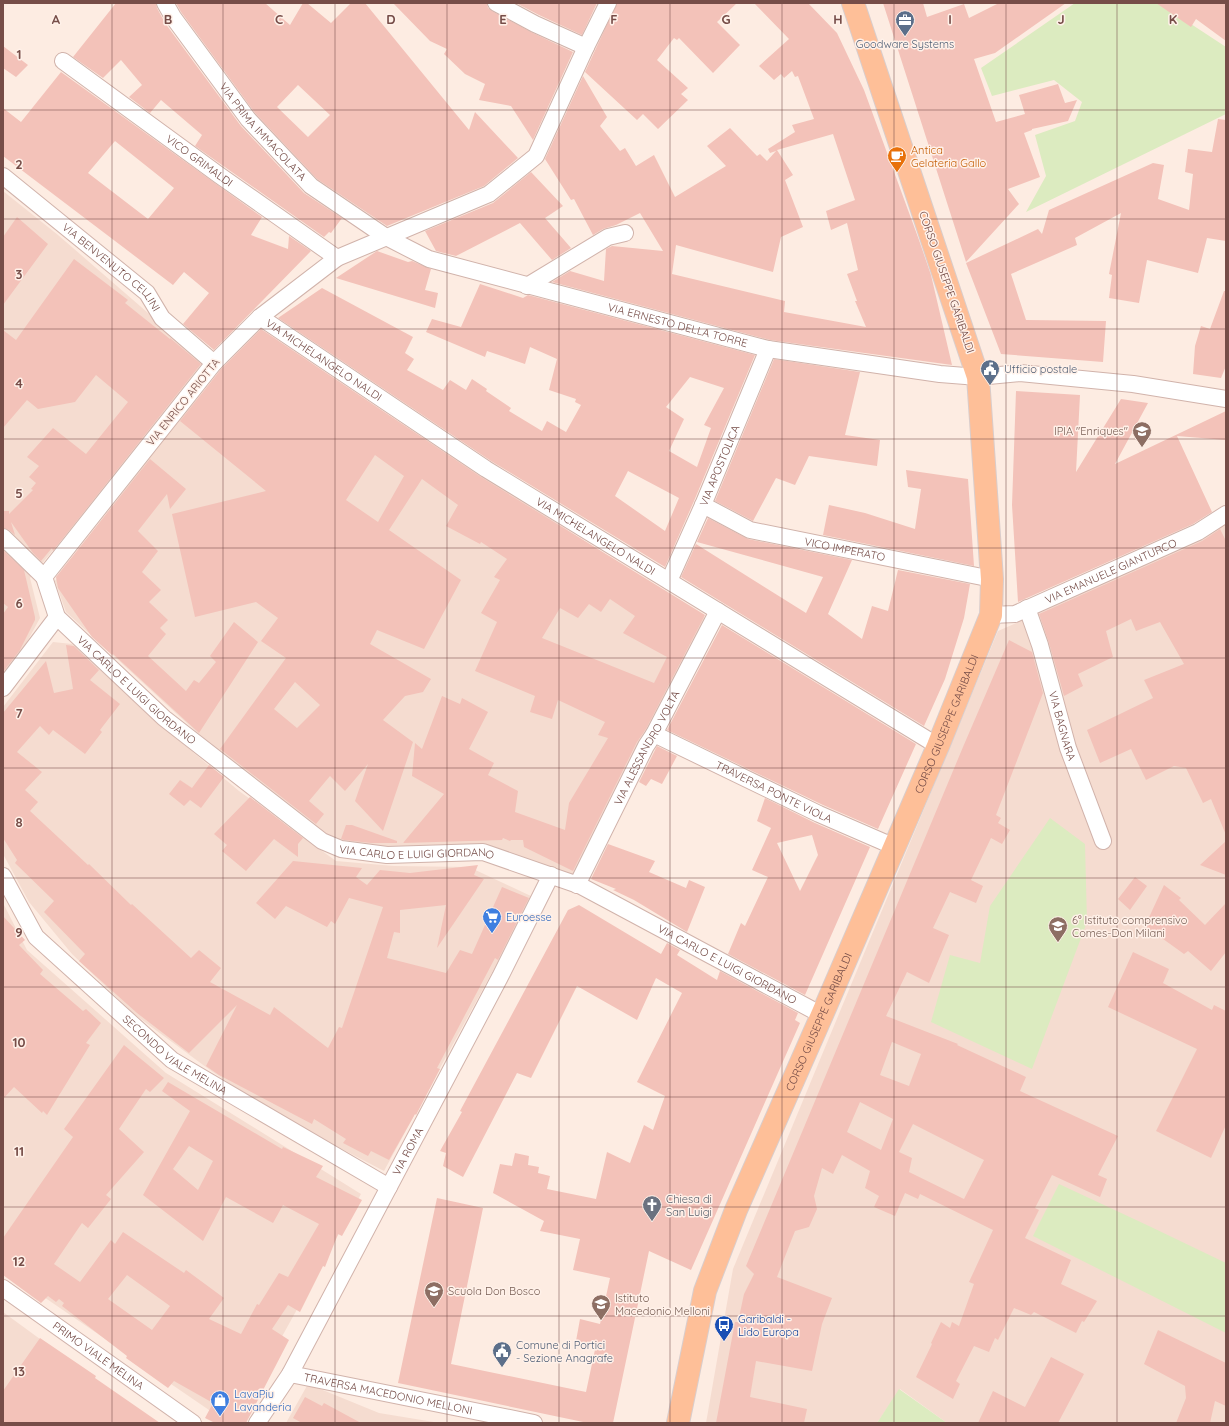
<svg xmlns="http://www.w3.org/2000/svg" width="1229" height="1426" font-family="Quicksand,sans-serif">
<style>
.residential{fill:#f5dcd0}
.green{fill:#dcebc0}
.building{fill:#f3c2b9;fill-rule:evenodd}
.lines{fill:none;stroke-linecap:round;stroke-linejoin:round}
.street-casing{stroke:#d1b3ab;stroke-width:18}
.primary-casing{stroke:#d9cdcc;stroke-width:24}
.street{stroke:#fff;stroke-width:16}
.primary{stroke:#febf98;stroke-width:22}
.grid{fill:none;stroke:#764d48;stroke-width:1;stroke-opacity:0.55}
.labels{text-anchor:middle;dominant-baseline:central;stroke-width:3;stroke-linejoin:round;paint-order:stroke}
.service-label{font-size:11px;fill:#4e5e75;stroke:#fff1e9;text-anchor:start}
.street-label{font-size:11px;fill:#764d48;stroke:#fff1e9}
.food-label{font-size:11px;fill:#c56008;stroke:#fff1e9;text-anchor:start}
.education-label{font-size:11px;fill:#785e54;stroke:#fff1e9;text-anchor:start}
.shop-label{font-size:11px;fill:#366cbe;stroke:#fff1e9;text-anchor:start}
.worship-label{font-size:11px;fill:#5b616d;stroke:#fff1e9;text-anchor:start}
.transit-label{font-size:11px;fill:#164399;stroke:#fff1e9;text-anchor:start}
.grid-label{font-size:13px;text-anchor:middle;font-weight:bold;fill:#764d48;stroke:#fff1e9;stroke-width:3;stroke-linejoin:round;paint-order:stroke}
</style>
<rect width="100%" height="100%" fill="#fdece2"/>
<path class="residential" d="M3 191 58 235 207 364 30 578 40 618 3 686Z
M258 332 705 618 574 875 505 852 369 848 336 843 216 750 66 612 55 581 178 420Z
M1226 521V1423H947L900 1389 877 1423H706L733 1269 998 631 1046 610 1194 541Z
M53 642 72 644 156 721 239 791 336 861 394 866 469 867 533 897 384 1171 273 1113 210 1070 134 1014 72 954 29 902 3 854V707Z
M3 903 27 950 166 1073 361 1194 234 1423H228L3 1269Z
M3 1312 155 1423H3Z
M308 1384 379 1413 440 1423H286Z"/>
<path class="green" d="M1075 3H1159L1226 47V114L1026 212 1046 176 1035 135 1075 121 1082 102 1054 80 992 96 981 68Z
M1050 818 1085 844 1087 922 1032 1069 931 1022 950 955 980 963 990 906Z
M1059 1184 1149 1226 1226 1263V1333L1033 1236Z
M899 1389 947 1423H877Z"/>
<path class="building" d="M116 3H156L157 8 165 23 241 126 304 193 342 218 331 233 329 232 324 237 195 146 202 135 161 100 150 113 129 97 142 85 121 60 103 78 73 57Z
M176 3H265L290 25 303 3H307L331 23 351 3H365L469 130 475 112 518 158 484 186 387 226 317 179 255 113 181 12ZM298 85 330 115 308 137 277 107Z
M393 3H487L488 8 492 11 531 32 573 52 533 140 511 106 479 100 485 84 465 74 444 54 447 49 430 41Z
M516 3H597L582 35 539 15Z
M617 3H737L717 22 740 45 713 73 679 38 677 40 674 38 657 60 688 88 681 94 688 100 658 129 643 114 637 120 585 72Z
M754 3H808L837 33 864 90 919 240 931 275 952 365 770 340 552 282 570 271 604 281 606 249 612 246 663 251 640 213 616 225 603 229 593 235 574 199 571 200 545 159 583 76 607 117 600 126 620 151 625 148 636 166 654 155 675 197 726 166 707 146 730 128 757 156 760 154 767 161 776 151 770 153 768 149 795 132 792 125 814 119 798 76 795 77 792 71 784 78 781 74 774 80 759 66 789 39ZM833 134 855 200 826 211 831 230 847 223 858 270 847 274 857 301H855L866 327 784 312 785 301 672 274 676 245 773 272 781 237 803 227 785 180 793 175 777 150Z
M883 3H923L927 17 964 4 969 18 999 3H1066L995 53 974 59 996 122 1025 114 1019 95 1058 84 1065 103 1077 100 1068 121 1032 129V130L1024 133 1040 177 1008 189 1019 204 966 262Z
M1156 3H1226V41L1196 19 1191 27Z
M3 46 28 65 16 77 3 68Z
M61 72 262 217 251 235 288 249 289 236 311 251 214 350 183 324 209 293 184 272 173 285 3 156V108L21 122ZM115 141 174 188 148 219 88 173Z
M1218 119 1226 120V241L1207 238 1198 273 1147 260 1139 303 1109 298 1112 275 1109 274 1121 213 1075 238 1077 245 1011 274 1026 320 1106 321 1103 362 1001 354 966 263 1038 229 1042 234 1049 210 1153 163 1164 165 1158 199 1189 210 1193 174 1185 172 1188 149 1212 152Z
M531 172 563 206 545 218 571 248 552 260 520 223 456 256 436 251 425 231 493 203Z
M17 217 48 244 3 305V237Z
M377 251 408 262 412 261 431 269 425 290 438 293 435 308 336 278Z
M74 259 128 300 125 303 170 339V338L201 364 53 551 52 548 41 561 33 553 11 522 15 535 9 530 3 528V511H9V514L33 490 31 489 36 483 29 477 39 466 27 457 53 428 86 454 128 402 96 375 75 402 38 409 27 400 3 428V330L16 340Z
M480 284 523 298 528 295 755 355 694 501 665 567 491 461 278 318 322 288 413 337 405 353 414 359 407 370 443 390 450 380 466 390 472 379 487 389 486 391 511 408 509 411 542 431 547 421 566 432 581 405 575 402 576 399 549 390 557 359 530 347 525 364 487 351 485 357 426 332 432 319 461 327ZM690 377 724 388 704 425 711 428 697 467 669 451 684 419 666 407ZM628 471 679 498 665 531 615 496Z
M1224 291H1226V366L1221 378 1193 374 1195 346 1201 326 1210 329Z
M261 329 481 477 705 615 646 729 637 742 573 871 524 847 523 840H511L510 841 503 838 502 840 403 843 444 794 412 776 415 743 422 749 442 696 460 704 462 698 488 712 469 749 494 763 488 775 518 791 515 812 565 830 569 803 608 738 598 735 605 722 558 700 552 719 530 712 535 696 475 671 497 622 481 613 500 580 494 577 507 559 481 542 480 544 446 526 458 505 422 479 389 530 461 580 424 649 377 630 370 644 431 679 423 692 405 696 383 720 413 742 383 831 355 801 368 764 345 791 330 776 309 801 324 814 316 824 220 749 286 658 261 641 278 618 256 602 195 617 172 514 266 491 180 421 221 369ZM375 455 404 476 378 522 346 500ZM610 599 635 616 623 633 667 657 654 683 542 638 560 608 578 618 589 604 601 612ZM295 682 320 705 297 728 274 709Z
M774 359 860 372 845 435 880 440 877 466 809 456 795 485 776 478 753 521 715 501Z
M1016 391 1080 395 1076 472 1121 399 1148 403 1115 464 1226 411V440L1177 436 1212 512 1193 524 1018 602 1012 505Z
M150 459 186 489 170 509 167 494 138 531 158 551 142 572 161 590 149 602 168 620 160 628 166 634 148 656 186 691 194 680 199 683 216 662 210 656 234 622 258 642 199 733 113 654 112 655 92 637 58 588 56 577Z
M906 470 968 479 974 566 823 535 829 505 865 513 915 529 921 489 908 487Z
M708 518 748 539 852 560 828 614 862 639 872 606 888 611 898 570 970 584 964 618 945 679 924 726 681 577 696 544 806 613 823 577 697 542Z
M1220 529 1226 541V835L1211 799 1203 803 1186 768 1174 766 1146 780 1131 749 1100 763 1087 730 1153 698 1144 680 1184 664 1160 622 1136 631 1131 619 1106 631 1113 657 1078 674 1083 686 1064 696 1049 643 1039 614 1202 541Z
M3 550 24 570 35 617V620L20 650 3 672V614L8 607 3 603Z
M722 625 916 744 878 829 823 805 667 730Z
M1009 640 1032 652 1043 693 996 815 1001 818 998 823 1010 830 1002 844 991 838 971 880 983 886 976 903 950 892 933 928 949 935 929 983 907 972 886 1016 958 1044 957 1045 1026 1077 1020 1091 1118 1136 1098 1175 1107 1179 1100 1197 1052 1175 1035 1208 1039 1210 1025 1238 1071 1260 1061 1284 1097 1301 1084 1322 1082 1321 1076 1333 1034 1312 1031 1315 1014 1308 998 1340 995 1338 989 1352 974 1346 956 1381 960 1384 953 1399 916 1377 932 1344 931 1343 941 1322 950 1328 952 1322 959 1326 974 1284 969 1282 993 1230 920 1194 918 1199 905 1193 895 1216 874 1207 879 1196 865 1188 870 1171 842 1155 833 1174 822 1168 814 1196 817 1209 809 1227 795 1231 777 1277 832 1298 822 1324 812 1371 756 1361 750 1397 807 1409 804 1423H716L735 1322H738L744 1294 754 1274 746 1266 963 747ZM892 1042 921 1054 909 1086 880 1075ZM860 1102 893 1119 881 1150 847 1132ZM913 1124 984 1160 964 1199 909 1172 912 1158 899 1152Z
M66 645 74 646 99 670 90 680 120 704 100 730 102 732 85 754 53 730 49 735 40 726 17 752 42 772 25 790 38 802 30 811 88 865 89 864 131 905 132 904 191 958 199 950 221 968 210 982 270 1015 274 1007 328 1048 339 1027 342 1028 383 907 349 898 335 924 331 921 327 927 286 906 275 919 256 903 293 861 362 868 356 877 367 885 380 870 410 873 478 865 474 875 484 879 437 948 446 905 400 910V933L394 932 387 958 446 973 460 950 472 954 502 887 529 898 498 960 495 958 437 1068 440 1069 416 1115 415 1114 389 1160 371 1151 368 1156 343 1143 346 1139 314 1119 312 1124 219 1075 206 1066 237 1005 189 1053 137 1013 79 961 85 954 44 912 54 901 15 863 17 860 3 838V713L46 661 54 693 73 689Z
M657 746 677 756 662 784 651 779 646 786 639 782Z
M209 765 224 777 201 808 190 800 184 806 169 794 180 780 192 788Z
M250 797 303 838 298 844V857L274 839 246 871 222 851 227 845 214 834Z
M765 798 815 823 870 847 805 995 728 954 741 923 745 926 768 877 752 870 771 828 757 821ZM812 835 818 855 800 891 777 843Z
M346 825H352L397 841V843H371L344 840 341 839Z
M1226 841V875L1200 865Z
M608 844 655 861 649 872 686 888 689 880 705 887 687 932 634 900 613 890 616 889 591 879Z
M1135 877 1147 886 1130 910 1118 899Z
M1164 885 1181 898 1179 900 1205 925 1226 903V952L1211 971 1188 951 1184 954 1145 926Z
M579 905 661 954 667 943 680 950 677 955 717 980 720 971 798 1013 795 1020 800 1023 691 1270 649 1251 613 1423H588L398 1383 437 1198 483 1208 451 1364 586 1392 596 1345 576 1341 580 1319 600 1324 610 1278 573 1270 580 1239 540 1231 544 1221 493 1193 500 1164 512 1166 515 1153 529 1156 528 1165 539 1167 538 1173 550 1176 547 1189 596 1199 607 1152 630 1163 644 1125 653 1130 665 1096 637 1082 682 993 656 978 637 1020 577 986 531 1078 517 1073 463 1177 443 1166 446 1153 440 1151 462 1112 460 1111 568 910Z
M3 916 25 940 19 945 43 970 40 974 83 1011 86 1009 101 1023 86 1043 90 1045 47 1115 43 1111 42 1113 14 1087 3 1099Z
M1133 952 1169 969 1163 983 1212 1010 1214 1005 1226 1011V1125L1211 1158 1156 1131 1197 1049 1108 1007Z
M124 1045 164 1078 150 1092 146 1089 119 1129 144 1152 106 1195 111 1199 88 1228 82 1223 54 1264 80 1282 111 1240 115 1244 123 1232 184 1273 186 1270 224 1298 209 1319 241 1334 257 1304 259 1305 279 1273 288 1277 319 1224 283 1205 273 1223 226 1197 203 1241 143 1195 190 1111 162 1091 168 1082 282 1149 283 1147 323 1166 316 1177 362 1200 342 1236 338 1234 325 1267 323 1266 300 1312 288 1305 272 1329 289 1340 246 1423H215L205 1418 213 1403 174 1381 168 1388 126 1358 127 1356 62 1306 64 1303 59 1299 56 1302 48 1296 41 1303 3 1275V1238L73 1137 64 1129ZM189 1146 213 1161 198 1190 173 1169ZM127 1275 170 1306 152 1330 108 1299Z
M1158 1330 1226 1363V1406L1215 1401 1210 1423H1176L1186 1398 1185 1386 1144 1364Z
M40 1338 96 1376 95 1378 160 1423H3V1391Z
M1051 1357 1084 1374 1058 1423H978L993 1391 1025 1407Z
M305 1397 322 1406 324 1403 361 1423H302L293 1418Z"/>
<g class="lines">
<defs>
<g id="street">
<path id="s1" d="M165 3 173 17 248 119 311 186 386 237 429 259 768 349 940 374 978 377 1020 373 1133 384 1226 399"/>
<path d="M496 3 535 24 586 47"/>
<path id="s2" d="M608 3 586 47 536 156 489 194 337 258 260 317 214 363 44 577 57 617 164 718 322 841 341 849 387 855 483 852 581 886 822 1015"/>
<path id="s3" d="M63 61 219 175 337 258"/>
<path id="s4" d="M3 176 147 293 162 318 214 363"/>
<path d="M527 286 608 237 625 233"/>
<path id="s5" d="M260 317 486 469 938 746"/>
<path id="s6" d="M703 505 750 530 992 579"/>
<path d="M3 537 44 577"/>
<path id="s7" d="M669 581 703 505 768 349"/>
<path id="s8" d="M1027 608 1040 645 1068 748 1103 841"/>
<path id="s9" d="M991 615 1015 614 1198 532 1226 514"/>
<path d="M3 688 57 617"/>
<path id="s10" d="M654 734 819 814 895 847"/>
<path id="s11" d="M3 876 36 937 172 1060 389 1187"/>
<path id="s12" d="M577 885 646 746 654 734 718 611"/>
<path id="s13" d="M3 1288 193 1423"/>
<path id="s14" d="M290 1374 534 1423"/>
<path id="s15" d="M257 1423 290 1374 500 977 551 875"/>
</g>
<g id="primary">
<path id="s16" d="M678 1423 705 1291 736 1210 822 1015 938 746 991 615 992 579 978 377 853 3"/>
</g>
</defs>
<use href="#street" class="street-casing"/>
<use href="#primary" class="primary-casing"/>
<use href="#street" class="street"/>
<use href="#primary" class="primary"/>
</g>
<path class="grid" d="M112 3V1423M223 3V1423M335 3V1423M447 3V1423M559 3V1423M670 3V1423M782 3V1423M894 3V1423M1006 3V1423M1117 3V1423M3 110H1226M3 219H1226M3 329H1226M3 439H1226M3 548H1226M3 658H1226M3 768H1226M3 878H1226M3 987H1226M3 1097H1226M3 1207H1226M3 1316H1226"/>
<defs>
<symbol id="office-pin" viewBox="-11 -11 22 30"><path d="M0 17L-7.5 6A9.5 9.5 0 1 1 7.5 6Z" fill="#5c6f8a" stroke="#fff1e9"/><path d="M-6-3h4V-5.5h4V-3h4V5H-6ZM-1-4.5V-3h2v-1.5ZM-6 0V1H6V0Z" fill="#fff"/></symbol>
<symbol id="cafe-pin" viewBox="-11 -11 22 30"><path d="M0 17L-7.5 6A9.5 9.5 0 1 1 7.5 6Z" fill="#e8710a" stroke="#fff1e9"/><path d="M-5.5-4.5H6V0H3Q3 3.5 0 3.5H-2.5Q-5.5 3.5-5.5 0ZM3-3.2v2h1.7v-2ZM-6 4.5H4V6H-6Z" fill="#fff"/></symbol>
<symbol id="civic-pin" viewBox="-11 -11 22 30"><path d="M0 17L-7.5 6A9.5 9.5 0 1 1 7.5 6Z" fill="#5c6f8a" stroke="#fff1e9"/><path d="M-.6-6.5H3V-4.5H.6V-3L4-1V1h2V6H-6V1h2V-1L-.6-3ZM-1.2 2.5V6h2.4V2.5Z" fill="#fff"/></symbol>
<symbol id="school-pin" viewBox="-11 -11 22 30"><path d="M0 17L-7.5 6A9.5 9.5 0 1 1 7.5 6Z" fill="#8d6e63" stroke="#fff1e9"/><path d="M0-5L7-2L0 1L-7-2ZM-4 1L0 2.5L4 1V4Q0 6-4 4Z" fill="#fff"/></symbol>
<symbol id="supermarket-pin" viewBox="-11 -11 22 30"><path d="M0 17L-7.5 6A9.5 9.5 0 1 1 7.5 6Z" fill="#3f7fe0" stroke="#fff1e9"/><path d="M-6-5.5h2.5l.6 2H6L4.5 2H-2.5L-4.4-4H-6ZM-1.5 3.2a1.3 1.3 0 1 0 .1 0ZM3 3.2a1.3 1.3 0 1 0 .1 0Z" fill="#fff"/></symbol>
<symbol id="church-pin" viewBox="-11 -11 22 30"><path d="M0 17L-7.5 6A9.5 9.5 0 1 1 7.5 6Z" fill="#6b7280" stroke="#fff1e9"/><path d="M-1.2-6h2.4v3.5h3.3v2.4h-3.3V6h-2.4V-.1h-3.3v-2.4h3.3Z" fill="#fff"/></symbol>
<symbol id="bus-pin" viewBox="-11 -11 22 30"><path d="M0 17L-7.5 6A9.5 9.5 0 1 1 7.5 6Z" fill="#1a4fb4" stroke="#fff1e9"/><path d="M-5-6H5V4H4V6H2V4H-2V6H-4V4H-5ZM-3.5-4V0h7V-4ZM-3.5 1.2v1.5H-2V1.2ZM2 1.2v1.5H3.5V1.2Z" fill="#fff"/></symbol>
<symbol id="shop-pin" viewBox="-11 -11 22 30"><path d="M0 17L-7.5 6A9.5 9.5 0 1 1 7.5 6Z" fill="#3f7fe0" stroke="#fff1e9"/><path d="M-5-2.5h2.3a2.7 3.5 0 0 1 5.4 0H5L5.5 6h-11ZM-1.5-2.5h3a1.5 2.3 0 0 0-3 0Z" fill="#fff"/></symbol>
</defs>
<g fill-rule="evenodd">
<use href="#office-pin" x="894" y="9" width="22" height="30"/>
<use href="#cafe-pin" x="886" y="145" width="22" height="30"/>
<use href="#civic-pin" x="979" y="358" width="22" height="30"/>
<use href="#school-pin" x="1131" y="420" width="22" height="30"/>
<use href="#supermarket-pin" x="481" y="906" width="22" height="30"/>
<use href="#school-pin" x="1047" y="915" width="22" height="30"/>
<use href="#church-pin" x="641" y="1194" width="22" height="30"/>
<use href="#school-pin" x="423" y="1280" width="22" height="30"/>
<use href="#school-pin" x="590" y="1293" width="22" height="30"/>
<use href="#bus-pin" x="713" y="1314" width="22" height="30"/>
<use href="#civic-pin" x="491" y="1340" width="22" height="30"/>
<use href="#shop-pin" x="209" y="1389" width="22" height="30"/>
</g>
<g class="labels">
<g class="service-label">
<text x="905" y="44" text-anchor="middle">Goodware Systems</text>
<text x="1004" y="369">Ufficio postale</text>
<text x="516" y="1345">Comune di Portici<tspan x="516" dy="13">- Sezione Anagrafe</tspan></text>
</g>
<g class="street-label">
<text stroke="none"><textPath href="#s1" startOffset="162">VIA PRIMA IMMACOLATA</textPath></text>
<text stroke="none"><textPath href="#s3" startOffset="169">VICO GRIMALDI</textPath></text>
<text stroke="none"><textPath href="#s4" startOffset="142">VIA BENVENUTO CELLINI</textPath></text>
<text transform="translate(947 282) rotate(71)">CORSO GIUSEPPE GARIBALDI</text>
<text stroke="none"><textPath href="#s1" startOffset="631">VIA ERNESTO DELLA TORRE</textPath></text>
<text stroke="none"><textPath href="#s5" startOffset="77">VIA MICHELANGELO NALDI</textPath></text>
<text transform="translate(183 402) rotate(-51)">VIA ENRICO ARIOTTA</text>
<text stroke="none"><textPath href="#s7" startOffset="126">VIA APOSTOLICA</textPath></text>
<text stroke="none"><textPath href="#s5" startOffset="401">VIA MICHELANGELO NALDI</textPath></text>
<text stroke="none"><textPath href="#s6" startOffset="150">VICO IMPERATO</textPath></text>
<text stroke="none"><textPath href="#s9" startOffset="129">VIA EMANUELE GIANTURCO</textPath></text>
<text stroke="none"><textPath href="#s2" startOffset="980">VIA CARLO E LUIGI GIORDANO</textPath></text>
<text stroke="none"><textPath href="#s16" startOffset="751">CORSO GIUSEPPE GARIBALDI</textPath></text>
<text stroke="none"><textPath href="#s8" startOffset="123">VIA BAGNARA</textPath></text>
<text stroke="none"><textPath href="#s12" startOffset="154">VIA ALESSANDRO VOLTA</textPath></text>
<text stroke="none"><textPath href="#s10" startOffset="133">TRAVERSA PONTE VIOLA</textPath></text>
<text stroke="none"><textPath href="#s2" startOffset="1316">VIA CARLO E LUIGI GIORDANO</textPath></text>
<text stroke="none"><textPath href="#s2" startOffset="1652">VIA CARLO E LUIGI GIORDANO</textPath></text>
<text stroke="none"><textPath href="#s16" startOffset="427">CORSO GIUSEPPE GARIBALDI</textPath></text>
<text stroke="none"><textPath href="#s11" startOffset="252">SECONDO VIALE MELINA</textPath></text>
<text stroke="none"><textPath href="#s15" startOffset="311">VIA ROMA</textPath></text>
<text stroke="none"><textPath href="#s13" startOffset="117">PRIMO VIALE MELINA</textPath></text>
<text stroke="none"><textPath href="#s14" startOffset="100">TRAVERSA MACEDONIO MELLONI</textPath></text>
</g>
<g class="food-label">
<text x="911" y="150">Antica<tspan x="911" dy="13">Gelateria Gallo</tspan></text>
</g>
<g class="education-label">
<text x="1128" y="431" text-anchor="end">IPIA "Enriques"</text>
<text x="1072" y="920">6° Istituto comprensivo<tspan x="1072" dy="13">Comes-Don Milani</tspan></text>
<text x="448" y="1291">Scuola Don Bosco</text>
<text x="615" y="1298">Istituto<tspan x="615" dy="13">Macedonio Melloni</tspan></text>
</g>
<g class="shop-label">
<text x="506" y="917">Euroesse</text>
<text x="234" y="1394">LavaPiu<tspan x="234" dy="13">Lavanderia</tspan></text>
</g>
<g class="worship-label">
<text x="666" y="1199">Chiesa di<tspan x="666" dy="13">San Luigi</tspan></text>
</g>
<g class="transit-label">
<text x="738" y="1319">Garibaldi -<tspan x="738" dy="13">Lido Europa</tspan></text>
</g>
</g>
<g class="grid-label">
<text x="56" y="24">A</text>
<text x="168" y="24">B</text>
<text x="279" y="24">C</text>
<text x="391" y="24">D</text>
<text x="503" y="24">E</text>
<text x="614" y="24">F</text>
<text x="726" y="24">G</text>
<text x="838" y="24">H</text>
<text x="950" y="24">I</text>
<text x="1061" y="24">J</text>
<text x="1173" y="24">K</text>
<text x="19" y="59">1</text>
<text x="19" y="169">2</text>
<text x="19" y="279">3</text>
<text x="19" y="388">4</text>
<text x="19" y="498">5</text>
<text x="19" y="608">6</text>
<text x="19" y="718">7</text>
<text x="19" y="827">8</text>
<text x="19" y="937">9</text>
<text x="19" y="1047">10</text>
<text x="19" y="1156">11</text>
<text x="19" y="1266">12</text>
<text x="19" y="1376">13</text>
</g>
<rect width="1229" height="1426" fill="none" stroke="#764d48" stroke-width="8"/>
</svg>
